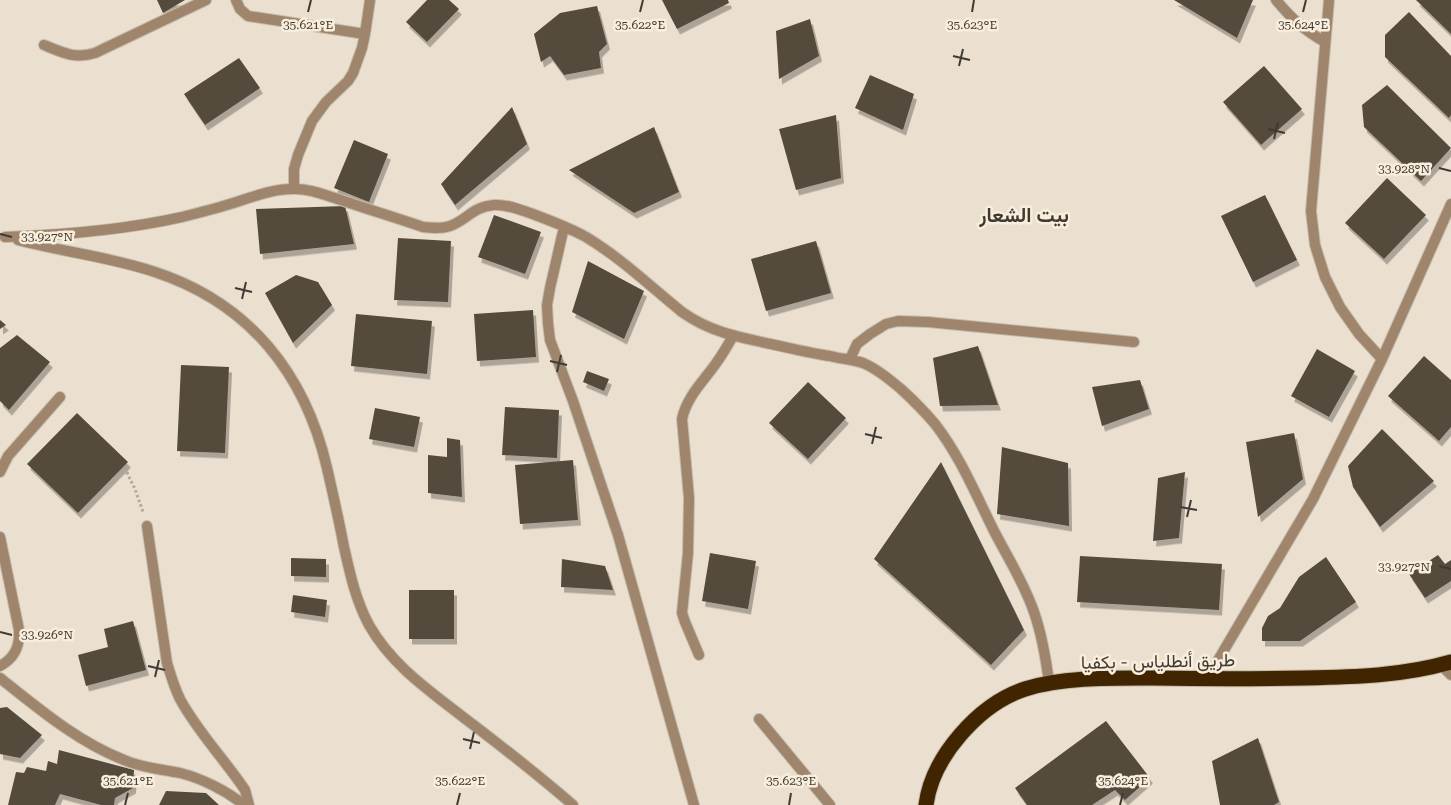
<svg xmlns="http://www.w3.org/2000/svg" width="1451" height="805" font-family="'Roboto Serif',Vazirmatn,serif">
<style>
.building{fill:#554b3d;filter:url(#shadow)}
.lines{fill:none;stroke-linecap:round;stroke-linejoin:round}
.street-casing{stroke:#c5bcad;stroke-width:12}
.highway-casing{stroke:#c5bcad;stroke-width:17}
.path{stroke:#b2a99c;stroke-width:3;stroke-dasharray:2.5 2.5;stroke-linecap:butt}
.street{stroke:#9e856c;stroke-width:10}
.highway{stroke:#412501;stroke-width:15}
.ticks{fill:none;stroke:#3f3b34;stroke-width:2}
.labels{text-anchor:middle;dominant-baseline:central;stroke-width:5;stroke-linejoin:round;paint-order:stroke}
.street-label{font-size:18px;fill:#3f3b34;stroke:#f9eddc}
.quarter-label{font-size:20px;font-weight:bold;fill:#3f3b34;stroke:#f9eddc}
.ticks-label{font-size:12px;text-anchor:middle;fill:#3f3b34;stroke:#f9eddc;stroke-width:5;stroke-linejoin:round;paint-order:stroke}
</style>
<defs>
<filter id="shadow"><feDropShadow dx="3" dy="5.5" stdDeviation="0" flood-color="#0004"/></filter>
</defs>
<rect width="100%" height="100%" fill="#ebe0cf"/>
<path class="building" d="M157 0H185L163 13Z
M427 0H449L459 9 427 42 406 22Z
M662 0H728L729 3 677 29Z
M1174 0H1253L1237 38Z
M1416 0H1451V34Z
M597 6 607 44 599 52 601 68 564 75 550 56 541 62 534 34 560 13Z
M1409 12 1451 56V115L1449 118 1385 57V35Z
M810 19 819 56 779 79 776 31Z
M239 58 260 88 205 125 184 94Z
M1264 66 1302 109 1261 145 1223 102Z
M870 75 914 94 903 130 855 108Z
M1387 85 1451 148 1421 181 1364 127 1362 105Z
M512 107 527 144 455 205 441 184Z
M836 115 841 178 796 190 779 129Z
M654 127 679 192 634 213 569 170Z
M354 140 388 154 369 202 334 188Z
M1387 178 1426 215 1384 259 1345 223Z
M1265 195 1297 260 1253 282 1221 216Z
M345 206 354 244 260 254 256 209Z
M494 215 541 232 525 274 478 257Z
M398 238 451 241 448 302 394 300Z
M816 241 831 293 766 311 751 259Z
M588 261 644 291 624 339 572 312Z
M296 275 318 282 332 305 293 343 265 293Z
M533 310 536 357 477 361 474 314Z
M356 314 432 321 427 374 351 366Z
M0 320 6 325 0 329Z
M17 335 50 362 9 410 0 401V348Z
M978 346 998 405 940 406 933 358Z
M1317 349 1355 371 1329 417 1291 396Z
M1424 356 1451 380V427L1439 441 1388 396Z
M181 365 229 367 225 453 177 451Z
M587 371 609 379 604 391 583 382Z
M1140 380 1149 409 1102 426 1092 387Z
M808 382 846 418 808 459 769 423Z
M505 407 559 410 557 458 502 455Z
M375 408 420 417 414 447 369 439Z
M77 413 128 462 78 513 27 464Z
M1382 429 1434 481 1380 527 1353 487 1348 466Z
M1294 433 1303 479 1258 517 1246 442Z
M447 438 460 440 462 497 428 493V455L447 457Z
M1002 447 1068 463 1069 526 997 514Z
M573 460 578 520 520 524 515 465Z
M941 462 1024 630 991 665 874 559Z
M1185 472 1179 538 1153 541 1158 478Z
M710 553 756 561 748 609 702 601Z
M1438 555 1445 564 1451 560V581L1425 598 1409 574Z
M1080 556 1222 564 1219 610 1077 602Z
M1326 557 1356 602 1300 641H1262V628L1268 616 1280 608 1299 577Z
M291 558 326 559V577L291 576Z
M562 559 605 566 613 590 561 587Z
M409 590H454V639H409Z
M293 595 327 600 325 617 291 612Z
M133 621 146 670 86 686 78 655 108 647 104 629Z
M7 707 42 735 20 758 0 754V708Z
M1106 721 1150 778 1125 800 1115 790 1092 805H1027L1015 788Z
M1258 738 1279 802 1274 805H1220L1212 761Z
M59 750 134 770 133 788 115 798 114 805H101L60 794 55 805H8L16 772 24 773 27 767 46 771 48 761 57 764Z
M166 791 206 793 219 805H159Z"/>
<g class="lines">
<defs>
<path id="street" d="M236 0 240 9 248 16 365 34 362 48 353 73 348 81 326 102 312 121 298 155 294 169V188
M1276 0C1292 19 1304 30 1325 42
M1329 0 1311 211 1315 245 1325 277 1340 307 1359 334 1382 359
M365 34 370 0
M44 45C63 53 75 59 95 53L206 0
M564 227 550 288 547 305 548 323 550 340 573 401 618 535 694 805
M5 237C65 235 124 230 182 217 198 213 214 209 230 204 250 198 271 189 292 189 310 188 327 196 344 201 370 210 397 218 423 227 432 228 441 229 450 226 467 220 472 207 494 205 506 204 518 209 530 213 549 220 568 227 586 237 621 258 651 287 682 312 710 332 738 337 771 344 790 348 810 353 830 356 841 359 852 359 863 363 877 369 889 379 901 389 913 400 925 412 935 424 960 456 976 495 994 531 1008 558 1024 583 1034 612 1042 635 1046 659 1049 683
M18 240C63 252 111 257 155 272 249 303 305 373 327 468 333 494 339 521 344 547 350 574 356 601 369 625 391 664 427 689 463 717 500 745 537 774 573 805
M850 359 857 344 870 334 886 324 898 321 928 322 1134 342
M0 472 8 456 60 397
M147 526 167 663C171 676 174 687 180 699 197 731 225 760 245 790L249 805
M0 537 19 630C20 646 15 658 0 666
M699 655 685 622 682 613 688 553 689 498 682 419C687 395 706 379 719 359 724 352 729 343 733 336
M1441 665 1451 675
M0 678C39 709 78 742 124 760 142 768 161 769 180 773 201 778 227 791 244 805
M1207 679 1313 499 1382 359 1451 204
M759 719 830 805"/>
<path id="highway" d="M926 805C932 757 979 704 1025 689 1062 677 1113 678 1153 678 1203 679 1254 679 1305 678 1354 677 1403 676 1451 662"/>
</defs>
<use href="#street" class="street-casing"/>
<use href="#highway" class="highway-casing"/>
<path class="path" d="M128 474 126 471 135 489 143 512"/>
<use href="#street" class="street"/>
<use href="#highway" class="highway"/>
</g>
<path class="ticks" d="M308 12 311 0M640 12 643 0M972 12 974 0M1303 12 1306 0M953 56 970 60M959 66 963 49M1268 129 1285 133M1274 139 1278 122M1439 168 1451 171M0 234 12 237M235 288 252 292M242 299 246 282M550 361 567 365M557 372 561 355M865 434 882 438M872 444 876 427M1180 507 1197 510M1187 517 1191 500M1439 566 1451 569M0 632 12 635M148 666 165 670M155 677 159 660M463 739 480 743M470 749 474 732M125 805 128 793M457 805 460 793M789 805 791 793M1120 805 1123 793"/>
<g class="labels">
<g class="street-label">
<text transform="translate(1158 661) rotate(-1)">طريق أنطلياس - بكفيا</text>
</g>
<g class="quarter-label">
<text x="1024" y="215">بيت الشعار</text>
</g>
</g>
<g class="ticks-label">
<text x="308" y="29">35.621°E</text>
<text x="640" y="29">35.622°E</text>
<text x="972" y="29">35.623°E</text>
<text x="1303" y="29">35.624°E</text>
<text x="1404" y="173">33.928°N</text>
<text x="47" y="241">33.927°N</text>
<text x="1404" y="571">33.927°N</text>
<text x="47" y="639">33.926°N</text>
<text x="128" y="785">35.621°E</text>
<text x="460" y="785">35.622°E</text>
<text x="791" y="785">35.623°E</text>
<text x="1123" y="785">35.624°E</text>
</g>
</svg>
